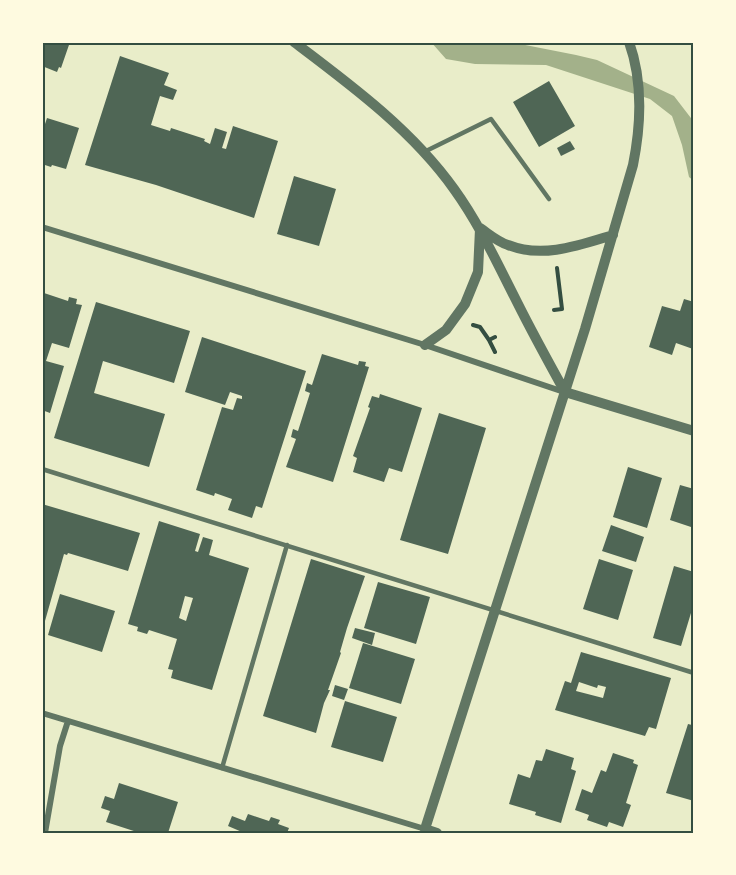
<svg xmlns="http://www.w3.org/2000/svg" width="736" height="875" font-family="'Asap Condensed',sans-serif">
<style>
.water{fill:#a3b18a}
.building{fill:#4f6655;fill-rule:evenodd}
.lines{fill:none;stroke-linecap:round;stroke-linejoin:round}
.path{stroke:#344e41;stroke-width:4}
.service{stroke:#617663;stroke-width:4.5}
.minor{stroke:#617663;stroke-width:6}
.tertiary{stroke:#617663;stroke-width:10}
.neatline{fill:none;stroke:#344e41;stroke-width:2}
</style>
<rect width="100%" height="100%" fill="#e9edc9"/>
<path class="water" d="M431 42H510L576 55 597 60 674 96 694 122V181L689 177 682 145 672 116 650 99 546 65 475 64 446 59Z"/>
<path class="building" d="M42 42H70L61 68 59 67 57 72 42 66Z
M120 56 169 73 164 85 177 90 173 100 160 96 151 125 170 131 171 128 205 139 204 141 210 144 215 128 227 132 222 148 226 149 233 126 278 141 254 218 156 185 85 165Z
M549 81 575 126 539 147 513 102Z
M47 118 79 128 66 169 52 165 51 167 42 164V133Z
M570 141 575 149 561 156 557 148Z
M294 176 336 189 319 246 277 234Z
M42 289 45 290 44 293 68 301 69 297 77 299 76 304 82 305 69 348 52 343 46 361 64 366 50 413 42 410Z
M684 299 694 302 693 349 676 343 672 355 649 347 662 306 680 311Z
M96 302 190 331 174 383 103 361 94 393 165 414 149 467 54 438Z
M202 337 306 371 262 508 256 506 252 518 228 510 232 499 215 493 214 496 196 490 222 407 233 410 237 398 242 399V396L230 392 225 405 185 392Z
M322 354 358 365 359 361 366 362 365 366 369 367 333 482 286 467 296 439 291 437 293 429 298 431 310 393 305 391 307 383 312 385Z
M380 394 422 408 402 472 389 468 384 482 353 472 357 458 353 456 370 408 368 407 372 396 379 398Z
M439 413 486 428 448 554 400 540Z
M628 467 662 478 647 528 613 517Z
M680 485 694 489V528L670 520Z
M42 504 140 533 128 571 68 553 67 555 64 554 43 628H45L43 637H42Z
M159 521 200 534 195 551 198 552 203 537 213 540 209 555 249 568 212 690 171 678 173 670 168 669 177 639 149 630 147 634 137 631 138 627 128 624ZM185 596 193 598 186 621 179 618Z
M611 525 644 537 636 562 602 551Z
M311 559 365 576 347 628 340 652 341 653 328 690H330L324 703 316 733 263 716Z
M599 559 633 570 618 620 583 609Z
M674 566 694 572V603L681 646 653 638Z
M378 582 430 597 416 644 364 628Z
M60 594 115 611 102 652 48 635Z
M355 628 375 633 372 645 352 638Z
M363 643 415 659 401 704 349 688Z
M581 652 671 678 656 729 649 727 645 736 555 710 565 681 571 683ZM579 682 597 688 598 685 606 687 603 698 576 691Z
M335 685 348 689 344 700 332 696Z
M345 701 397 717 383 762 331 747Z
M694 719V801L666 793 688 724 692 725Z
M546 749 574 758 571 769 576 771 561 823 535 815 536 812 509 804 518 774 530 778 536 760 542 761Z
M613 753 634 760 633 763 638 765 626 803 631 805 623 827 609 822 607 827 587 820 589 815 575 810 582 789 592 793 601 770 606 772Z
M119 783 178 802 168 833H140L106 822 110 811 101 808 105 796 114 799Z
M248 814 269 821 271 817 280 820 278 824 289 828 287 833H241L242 832 228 826 232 816 245 821Z"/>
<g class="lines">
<path class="path" d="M554 310 562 309 557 268
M473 325 480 327 489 340
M495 352 489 340 495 337"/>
<path class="service" d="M424 152 491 119 549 199
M42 469 694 673
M222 768 287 545"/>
<path class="minor" d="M42 227 425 345 564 392
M42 713 425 829
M45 833 60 746 68 721"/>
<path class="tertiary" d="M294 42C351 85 412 130 454 189 480 225 498 265 518 304 533 334 549 363 565 392
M480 228C489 234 498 242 508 245 543 259 580 245 613 235
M425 345 446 330 465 304 478 272 480 229
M565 392 694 431
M437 833 425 829 585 329 633 165C641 125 643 81 629 42"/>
</g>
<rect width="736" height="875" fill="none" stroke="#fefae0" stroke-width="87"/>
<rect x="44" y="44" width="648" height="788" class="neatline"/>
</svg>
